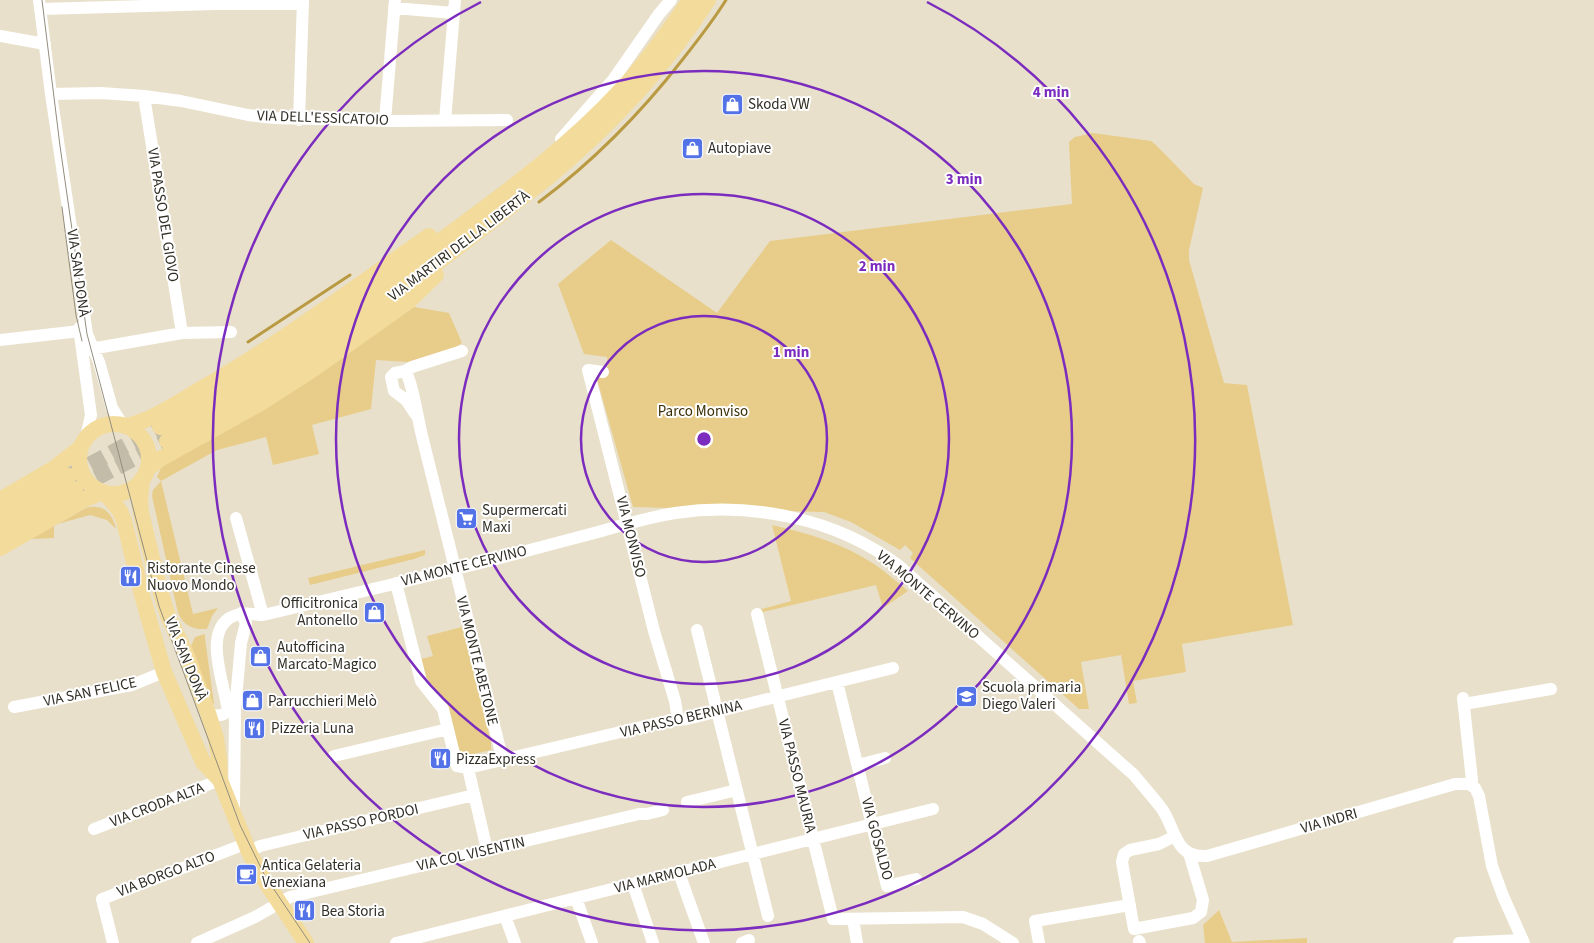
<svg xmlns="http://www.w3.org/2000/svg" width="1594" height="943" font-family="'Source Sans 3',sans-serif">
<style>
.green{fill:#e7cd89}
.lines{fill:none;stroke-linecap:round;stroke-linejoin:round}
.stream{stroke:#b99a42;stroke-width:3}
.major-tunnel{stroke:#c3bca9;stroke-width:16;stroke-dasharray:16 8;stroke-linecap:butt}
.minor{stroke:#fff;stroke-width:12}
.major{stroke:#f2db9b;stroke-width:16}
.tram{stroke:#938d7e;stroke-width:1}
.ring{fill:none;stroke:#7b2cbf;stroke-width:2.5}
.labels{text-anchor:middle;dominant-baseline:central;stroke-width:4;stroke-linejoin:round;paint-order:stroke}
.poi-label{font-size:15px;fill:#312e25;stroke:#fff;text-anchor:start}
.street-label{font-size:15px;fill:#312e25;stroke:#fff}
.park-label{font-size:15px;fill:#3a2d05;stroke:#fff}
.centre{fill:#7b2cbf;stroke:#fff;stroke-width:2.5}
.ring-label{font-size:15px;text-anchor:middle;font-weight:bold;fill:#7b2cbf;stroke:#fff;stroke-width:4;stroke-linejoin:round;paint-order:stroke}
</style>
<rect width="100%" height="100%" fill="#e8e0ca"/>
<path class="green" d="M1093 133 1151 141 1156 145 1194 184 1203 188 1189 250V260L1224 383 1247 385 1293 625 1182 644 1186 672 1133 681 1137 703 1129 704 1121 655 1081 662 1089 709H1079L910 558 913 553 905 545 900 550 851 522 824 512 633 507 597 379 608 365 607 357 584 354 558 284 611 240 717 313 770 241 1072 204 1069 142 1075 137Z
M409 306 449 313 462 343 453 349 408 362 376 360 371 409 312 425 319 454 273 465 266 437 217 450 161 481 193 614 218 608 212 616 207 629C193 630 183 625 178 613L152 496 153 490 161 481 157 477 162 465Z
M90 507C105 505 113 515 116 529L107 520 90 515 54 525V538L31 539 86 508Z
M772 525C808 533 844 544 874 564 886 572 897 582 908 591L883 608 876 585 759 613 758 610 791 601Z
M425 550V555L414 559 310 585 308 578Z
M462 627 491 742V750L465 756 457 747 447 704 426 679 421 659 433 656 427 636Z
M205 634V638L214 704 211 702 191 646 195 637Z
M1219 910 1232 942 1307 938V943H1205L1203 925Z"/>
<g class="lines">
<path class="stream" d="M539 202C594 161 641 113 683 59 698 40 713 21 726 0
M248 342 350 275"/>
<path class="major-tunnel" d="M69 476 160 427
M75 489 167 441"/>
<path class="minor" d="M39 0 51 94 87 334 99 362 112 408 122 424
M394 8 454 13
M40 9 216 4H303
M0 36 45 44
M51 94 101 93 144 96 181 101 248 115 274 118 392 121 507 120
M144 96 182 333
M299 120 303 0
M385 121 395 0
M445 121 455 0
M561 139 613 80 659 14 671 0
M79 328 91 415 86 437
M0 340 80 331 86 328
M85 350 182 333 231 332
M405 371 412 367 462 351
M603 372 588 370 654 631 675 701 678 720
M416 415 406 400 394 391 391 377 395 373 405 371C412 379 419 426 423 440 449 547 476 654 503 761
M236 518 263 615
M396 583 421 681 443 709 457 766 468 768 667 721 687 719 893 668
M757 614 833 919 963 917 983 924 1013 943
M697 630 768 916
M837 682 887 886 916 879
M1463 698 1472 780 1469 784
M1464 704 1551 689
M14 707 132 685 164 672
M208 713C214 716 223 717 228 711 225 684 198 623 240 614 247 612 256 615 263 615 338 597 413 580 488 561 525 551 561 542 598 532 623 525 649 517 675 513 752 502 835 518 898 565L1134 775C1143 786 1153 797 1162 809 1176 829 1174 858 1207 856L1455 784H1469L1475 788 1479 796 1492 866 1503 896 1524 943
M334 756 448 729
M858 765 885 758
M468 768 487 850
M687 802 737 790
M234 808 235 710 241 643 246 623 241 613
M94 829 220 780
M1175 836 1159 844 1130 850 1124 854 1122 862 1134 929 1193 918 1201 912 1203 900 1189 853
M249 852 260 846 474 795
M679 873 704 943
M633 884 653 943
M576 898 592 943
M505 916 515 943
M853 919 857 943
M1139 941 1140 943
M113 943 102 899 245 844
M197 943 255 917 290 897 639 814H647L663 810
M396 943 933 809
M742 943 749 940
M1039 943 1035 921 1130 905
M1459 943 1522 940"/>
<path class="major" d="M79 459a35 35 0 1 1 70 0a35 35 0 1 1-70 0Z
M126 426C151 421 179 402 201 389 281 343 354 288 429 236
M160 427C193 409 225 392 256 372 317 334 374 290 432 247 498 198 565 151 621 90 647 62 669 31 690 0
M167 441C210 417 253 393 294 366 381 308 463 243 546 179 609 127 664 69 708 0
M148 468 160 459 259 404 312 370 409 301 436 275
M142 479 140 499 141 513 159 587 168 616 187 656 208 713 216 738 219 759 220 780 249 852 263 878 306 943
M105 493 120 511 124 521 142 595 164 672 203 762 220 780
M0 500 53 469 80 448
M0 515 69 476
M0 532 75 489
M0 548 85 499 102 492"/>
<path class="tram" d="M42 0 60 146 87 334 159 606 240 825 265 876 310 943
M62 207 76 315 82 341"/>
</g>
<g class="ring">
<circle cx="704" cy="439" r="123"/>
<circle cx="704" cy="439" r="245"/>
<circle cx="704" cy="439" r="368"/>
<path d="M927 2A491 491 0 1 1 481 2"/>
</g>
<defs>
<symbol id="shop-square" viewBox="-11 -11 22 22"><rect x="-9" y="-9" width="18" height="18" rx="4" fill="#5472e7" stroke="#fff"/><path d="M-5-2.5h2.3a2.7 3.5 0 0 1 5.4 0H5L5.5 6h-11ZM-1.5-2.5h3a1.5 2.3 0 0 0-3 0Z" fill="#fff"/></symbol>
<symbol id="supermarket-square" viewBox="-11 -11 22 22"><rect x="-9" y="-9" width="18" height="18" rx="4" fill="#5472e7" stroke="#fff"/><path d="M-6-5.5h2.5l.6 2H6L4.5 2H-2.5L-4.4-4H-6ZM-1.5 3.2a1.3 1.3 0 1 0 .1 0ZM3 3.2a1.3 1.3 0 1 0 .1 0Z" fill="#fff"/></symbol>
<symbol id="restaurant-square" viewBox="-11 -11 22 22"><rect x="-9" y="-9" width="18" height="18" rx="4" fill="#5472e7" stroke="#fff"/><path d="M-5-6h1v4h1v-4h1v4h1v-4h1v5L-1.5 .5V6h-2V.5L-5-1ZM5-6V6H3V1.5H1.5Q1.5-4 5-6Z" fill="#fff"/></symbol>
<symbol id="school-square" viewBox="-11 -11 22 22"><rect x="-9" y="-9" width="18" height="18" rx="4" fill="#5472e7" stroke="#fff"/><path d="M0-5L7-2L0 1L-7-2ZM-4 1L0 2.5L4 1V4Q0 6-4 4Z" fill="#fff"/></symbol>
<symbol id="cafe-square" viewBox="-11 -11 22 22"><rect x="-9" y="-9" width="18" height="18" rx="4" fill="#5472e7" stroke="#fff"/><path d="M-5.5-4.5H6V0H3Q3 3.5 0 3.5H-2.5Q-5.5 3.5-5.5 0ZM3-3.2v2h1.7v-2ZM-6 4.5H4V6H-6Z" fill="#fff"/></symbol>
</defs>
<g fill-rule="evenodd">
<use href="#shop-square" x="720" y="92" width="25" height="25"/>
<use href="#shop-square" x="680" y="136" width="25" height="25"/>
<use href="#supermarket-square" x="454" y="506" width="25" height="25"/>
<use href="#restaurant-square" x="118" y="564" width="25" height="25"/>
<use href="#shop-square" x="362" y="600" width="25" height="25"/>
<use href="#shop-square" x="248" y="644" width="25" height="25"/>
<use href="#school-square" x="954" y="684" width="25" height="25"/>
<use href="#shop-square" x="240" y="688" width="25" height="25"/>
<use href="#restaurant-square" x="242" y="716" width="25" height="25"/>
<use href="#restaurant-square" x="428" y="746" width="25" height="25"/>
<use href="#cafe-square" x="234" y="862" width="25" height="25"/>
<use href="#restaurant-square" x="292" y="898" width="25" height="25"/>
</g>
<g class="labels">
<g class="poi-label">
<text x="748" y="104">Skoda VW</text>
<text x="708" y="148">Autopiave</text>
<text x="482" y="510">Supermercati<tspan x="482" dy="17">Maxi</tspan></text>
<text x="147" y="568">Ristorante Cinese<tspan x="147" dy="17">Nuovo Mondo</tspan></text>
<text x="358" y="603" text-anchor="end">Officitronica<tspan x="358" dy="17">Antonello</tspan></text>
<text x="277" y="647">Autofficina<tspan x="277" dy="17">Marcato-Magico</tspan></text>
<text x="982" y="687">Scuola primaria<tspan x="982" dy="17">Diego Valeri</tspan></text>
<text x="268" y="701">Parrucchieri Melò</text>
<text x="271" y="728">Pizzeria Luna</text>
<text x="456" y="759">PizzaExpress</text>
<text x="262" y="865">Antica Gelateria<tspan x="262" dy="17">Venexiana</tspan></text>
<text x="321" y="911">Bea Storia</text>
</g>
<g class="street-label">
<text transform="translate(323 118) rotate(2)">VIA DELL'ESSICATOIO</text>
<text transform="translate(163 215) rotate(81)">VIA PASSO DEL GIOVO</text>
<text transform="translate(459 246) rotate(-37)">VIA MARTIRI DELLA LIBERTÀ</text>
<text transform="translate(78 273) rotate(82)">VIA SAN DONÀ</text>
<text transform="translate(631 537) rotate(76)">VIA MONVISO</text>
<text transform="translate(464 566) rotate(-14)">VIA MONTE CERVINO</text>
<text transform="translate(928 595) rotate(40)">VIA MONTE CERVINO</text>
<text transform="translate(186 659) rotate(68)">VIA SAN DONÀ</text>
<text transform="translate(477 661) rotate(76)">VIA MONTE ABETONE</text>
<text transform="translate(90 692) rotate(-12)">VIA SAN FELICE</text>
<text transform="translate(681 719) rotate(-13)">VIA PASSO BERNINA</text>
<text transform="translate(797 776) rotate(76)">VIA PASSO MAURIA</text>
<text transform="translate(157 805) rotate(-21)">VIA CRODA ALTA</text>
<text transform="translate(1329 821) rotate(-16)">VIA INDRI</text>
<text transform="translate(361 822) rotate(-13)">VIA PASSO PORDOI</text>
<text transform="translate(877 839) rotate(75)">VIA GOSALDO</text>
<text transform="translate(471 854) rotate(-13)">VIA COL VISENTIN</text>
<text transform="translate(166 874) rotate(-21)">VIA BORGO ALTO</text>
<text transform="translate(665 876) rotate(-14)">VIA MARMOLADA</text>
</g>
<g class="park-label">
<text x="703" y="411">Parco Monviso</text>
</g>
</g>
<circle cx="704" cy="439" r="8" class="centre"/>
<g class="ring-label">
<text x="1051" y="97">4 min</text>
<text x="964" y="184">3 min</text>
<text x="877" y="271">2 min</text>
<text x="791" y="357">1 min</text>
</g>
</svg>
